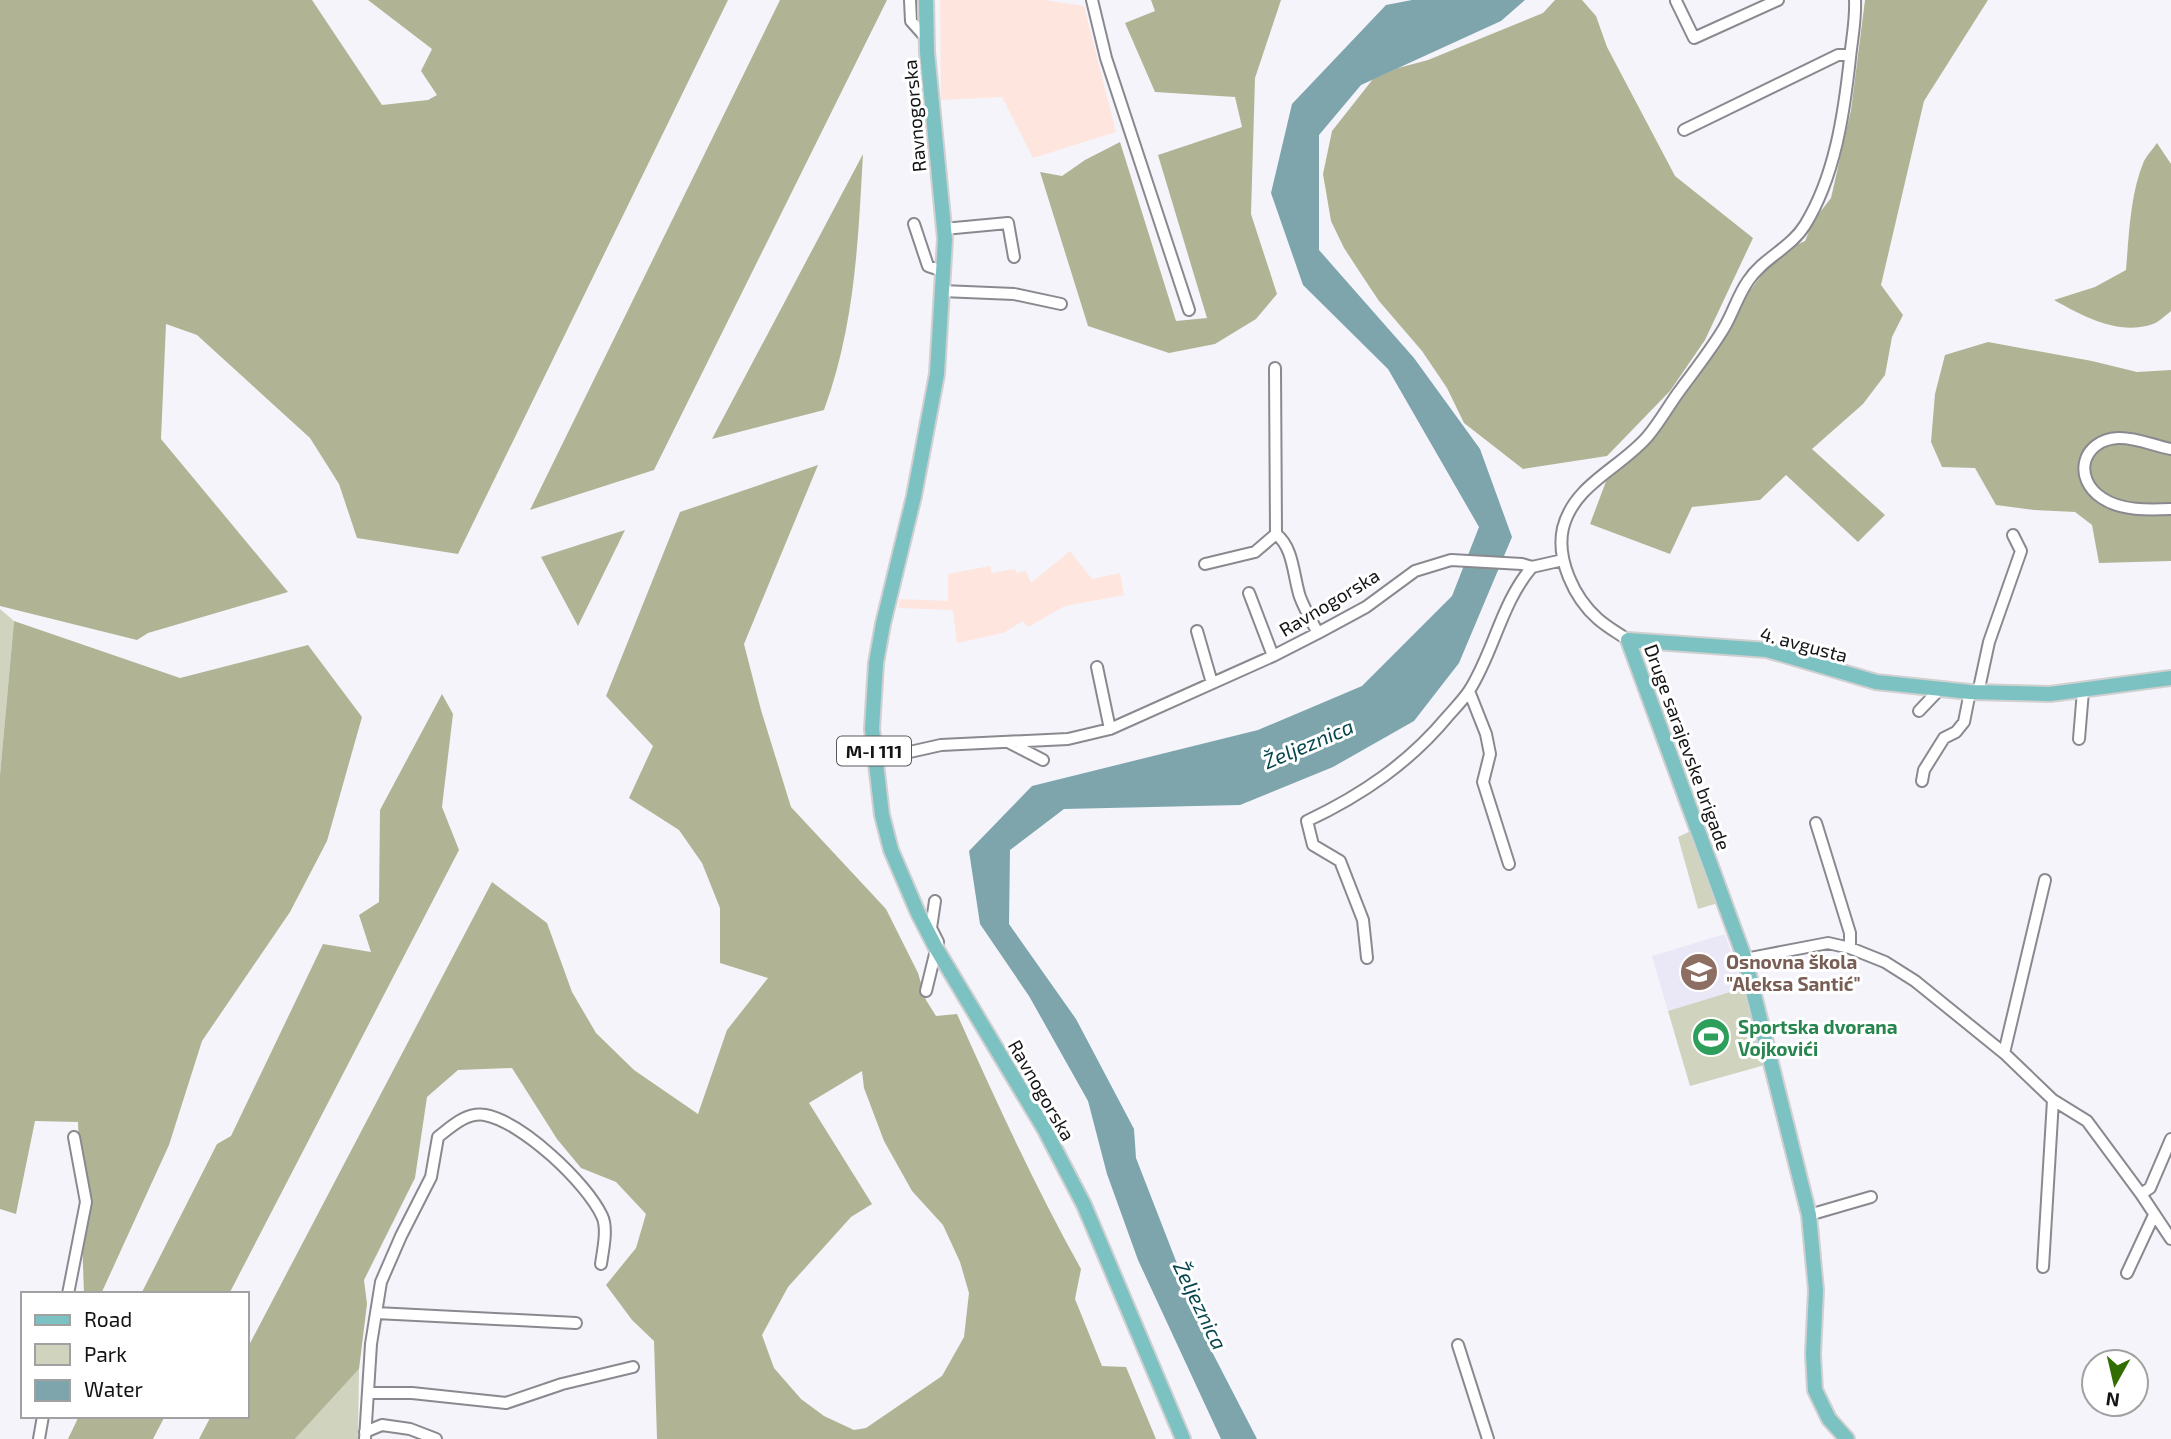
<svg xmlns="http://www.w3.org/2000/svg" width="2171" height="1439" font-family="'Exo 2',sans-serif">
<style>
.built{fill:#eae8f7}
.industrial{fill:#fee5dd}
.green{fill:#d0d3be}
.forest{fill:#b1b494;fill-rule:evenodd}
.water{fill:#7da5ab}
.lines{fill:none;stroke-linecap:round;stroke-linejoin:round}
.minor-casing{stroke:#8a898f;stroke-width:14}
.major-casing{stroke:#d0d0d0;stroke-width:18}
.minor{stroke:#fff;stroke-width:10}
.major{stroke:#7dc2c2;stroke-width:14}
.labels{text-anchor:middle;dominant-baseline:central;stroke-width:6;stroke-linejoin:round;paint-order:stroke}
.shield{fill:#fff;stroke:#5a5a5b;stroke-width:2}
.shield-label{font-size:18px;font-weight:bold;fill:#141315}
.street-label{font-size:19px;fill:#141315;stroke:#fff}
.education-label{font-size:19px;font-weight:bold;fill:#785e54;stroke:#fff;text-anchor:start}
.leisure-label{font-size:19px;font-weight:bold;fill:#27864d;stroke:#fff;text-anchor:start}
.water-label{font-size:21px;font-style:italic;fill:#06464d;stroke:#fff}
</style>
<rect width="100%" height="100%" fill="#f5f4fb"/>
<path class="built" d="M1725 934 1743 988 1668 1011 1652 956Z"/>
<path class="industrial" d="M940 0H1044L1084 6 1116 132 1033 158 1002 97 941 100Z
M1070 551 1092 579 1120 573 1124 595 1065 606 1028 627 1023 621 1003 633 957 643 953 610 898 608 900 599 948 601V574L990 566 992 573 1015 569 1017 573 1026 571 1031 583Z"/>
<path class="green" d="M0 609 14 621 0 775Z
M1693 830 1718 903 1698 909 1678 837Z
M1743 988 1765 1065 1690 1086 1668 1011Z
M359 1369 358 1439H295Z"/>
<path class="forest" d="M0 0H312L382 105 428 100 437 95 421 71 432 49 368 0H728L458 554 357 538 339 484 310 438 197 335 166 324 161 439 288 592 148 633 137 640 0 606Z
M780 0H887L654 470 530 510Z
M1151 0H1281L1255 78 1251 214 1277 294 1256 319 1215 344 1169 353 1088 326 1040 172 1062 176 1085 160 1120 142 1176 321 1207 318 1158 155 1242 127 1235 97 1155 92 1125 23 1155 11Z
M1555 0H1582L1596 16 1607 47 1675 176 1753 238 1705 340 1670 391 1607 456 1523 469 1464 423 1447 388 1422 351 1379 301 1363 277 1344 248 1331 221 1323 174 1332 131 1373 79 1398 68 1428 60 1543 13Z
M1865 0H1988L1924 101 1881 285 1903 315 1892 337 1885 375 1863 404 1812 449 1885 515 1858 542 1786 475 1760 500 1692 507 1670 554 1590 524 1608 476 1654 436 1730 326 1748 293 1771 263 1792 247 1805 241 1814 220 1831 198 1851 110Z
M2157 143 2171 164V311C2166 315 2159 322 2153 324 2118 336 2083 316 2054 300L2095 287 2126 270C2129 235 2130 194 2144 161 2147 155 2153 149 2157 143Z
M863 154C858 243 855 325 824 410L712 439Z
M1988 342 2092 361 2137 372 2171 370V561L2099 563 2092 525 2075 512 2034 510 1996 505 1975 468 1942 467 1931 442 1935 394 1945 355Z
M818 465 744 644 761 710 791 807 886 909 918 973 926 1000 936 1016 957 1014C996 1101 1035 1187 1081 1269L1075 1299 1102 1366 1126 1367 1156 1439H657L654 1341 632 1320 606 1285 636 1248 646 1214 616 1182 581 1168 557 1139 512 1068 458 1070 427 1097 415 1178 364 1280 367 1304 359 1369 295 1439H199L211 1416H247V1349L492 882 547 923 572 992 596 1033 634 1070 698 1114 727 1030 768 978 720 963V908L702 863 679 830 629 798 653 746 606 696 680 512ZM862 1071 864 1088 884 1141 912 1191 943 1225 960 1262 969 1293 964 1337 942 1376 866 1428 854 1430 824 1416 801 1399 774 1368 762 1335 788 1287 851 1217 872 1204 809 1103Z
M625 530 578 626 541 557Z
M14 621 180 678 308 645 362 717 327 841 290 912 202 1041 169 1145 101 1294H84L78 1122 35 1121 16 1214 0 1209V775Z
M442 694 453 714 442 807 459 850 229 1294H141L217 1144 231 1136 323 944 371 952 359 915 379 902 380 810Z
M79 1416H165L153 1439H68Z"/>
<path class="water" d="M1412 0H1525L1501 21 1361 85 1319 135V250L1414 358 1480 449 1512 537 1459 663 1414 721 1333 767 1240 805 1064 809 1010 850 1009 924 1076 1019 1134 1129 1136 1158 1209 1346 1257 1439H1221L1138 1260 1107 1174 1088 1101 1029 996 980 924 969 851 1032 786 1258 730 1362 686 1452 596 1479 527 1388 369 1303 285 1271 193 1292 104 1386 5Z"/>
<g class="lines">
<defs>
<path id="minor" d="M910 0 911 21 927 39
M1092 0 1106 58 1189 310
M1676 1 1694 38 1778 0
M1684 130 1838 55H1850
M914 224 928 266 943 271
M944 229 1008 223 1014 257
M942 291 1014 294 1061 304
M1275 368 1276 534C1294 548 1293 576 1300 597 1305 610 1312 622 1318 633
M2171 449C2154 446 2135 437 2118 438 2082 440 2072 478 2102 498 2121 511 2149 510 2171 509
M1205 564 1255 552 1276 534
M1249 593 1273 656
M1197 631 1212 683
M1628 640C1618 633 1607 627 1598 619 1574 598 1556 559 1563 528 1574 484 1621 468 1648 436 1659 423 1668 407 1678 393 1694 371 1711 350 1724 328 1733 313 1738 295 1748 281 1763 258 1791 248 1805 225 1835 176 1844 114 1850 58 1852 38 1856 20 1855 0
M1097 667 1110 729
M1469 691 1486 734 1490 754 1483 782 1509 864
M1978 693 1989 642 2021 551 2013 535
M1919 711 1939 690
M2079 739 2083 691
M1010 743 1043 760
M874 760 941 745 1068 739 1110 729 1273 656 1318 633 1366 607 1415 571 1451 560 1522 564 1532 567 1563 560
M1922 781 1924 770 1944 738 1956 732 1964 722 1970 692
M1816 823 1850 933V948
M1367 958 1363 920 1340 861 1313 845 1307 821C1362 795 1409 763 1448 716 1455 708 1463 700 1469 691 1494 652 1501 603 1532 567
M1745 959 1828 943 1850 948 1885 962 1915 981 2004 1053 2053 1100 2087 1121 2141 1194 2171 1239
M926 991 938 942 931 928 935 901
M2004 1053 2045 880
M2141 1194 2150 1188 2171 1139
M1809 1215 1871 1197
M2043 1267 2053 1100
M2127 1273 2154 1215
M68 1294 86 1202 74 1137
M376 1313 576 1323
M1458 1345 1488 1439
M368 1393H412L506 1403 562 1384 633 1367
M365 1432 382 1425 410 1429 436 1439
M39 1439 43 1416
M365 1439 371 1344 381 1282 401 1236 431 1177 438 1137C451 1127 466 1112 485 1115 522 1122 586 1182 602 1216 608 1228 603 1250 601 1264"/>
<path id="major" d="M926 0 927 52 945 239 937 374 914 496 883 624 876 663 872 729 882 815 891 850 918 913 936 948 1045 1130 1084 1205 1183 1439
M1847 1439 1829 1419 1815 1390 1813 1354 1816 1290 1809 1215 1745 959 1628 640 1767 650 1876 682 1970 692 2050 694 2171 678"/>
</defs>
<use href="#minor" class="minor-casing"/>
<use href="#major" class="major-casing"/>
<use href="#minor" class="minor"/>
<use href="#major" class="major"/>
</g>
<defs>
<symbol id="school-disc" viewBox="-11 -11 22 22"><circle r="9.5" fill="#8d6e63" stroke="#fff"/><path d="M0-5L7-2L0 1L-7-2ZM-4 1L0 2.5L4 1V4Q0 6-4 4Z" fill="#fff"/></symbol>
<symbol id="stadium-disc" viewBox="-11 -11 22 22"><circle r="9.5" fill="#2e9e5b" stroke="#fff"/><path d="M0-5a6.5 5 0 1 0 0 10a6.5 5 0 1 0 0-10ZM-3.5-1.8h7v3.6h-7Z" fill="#fff"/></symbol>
</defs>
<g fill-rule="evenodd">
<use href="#school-disc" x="1677" y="950" width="44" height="44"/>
<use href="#stadium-disc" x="1689" y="1015" width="44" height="44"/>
</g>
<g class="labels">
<rect class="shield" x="837" y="736.5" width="74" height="29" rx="5"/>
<g class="shield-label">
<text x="874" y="751">M-I 111</text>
</g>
<g class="street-label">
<text transform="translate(914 116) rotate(-95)">Ravnogorska</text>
<text transform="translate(1329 602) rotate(-31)">Ravnogorska</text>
<text transform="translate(1804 644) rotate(15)">4. avgusta</text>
<text transform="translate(1688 747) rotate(70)">Druge sarajevske brigade</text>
<text transform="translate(1042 1090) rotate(60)">Ravnogorska</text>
</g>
<g class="education-label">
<text x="1726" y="961">Osnovna škola<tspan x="1726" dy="22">"Aleksa Santić"</tspan></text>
</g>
<g class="leisure-label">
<text x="1738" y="1026">Sportska dvorana<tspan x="1738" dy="22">Vojkovići</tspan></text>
</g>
<g class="water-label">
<text transform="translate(1308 743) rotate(-23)">Željeznica</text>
<text transform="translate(1201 1305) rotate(64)">Željeznica</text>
</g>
</g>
<rect x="21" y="1292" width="228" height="126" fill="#ffffff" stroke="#a1a1a1" stroke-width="2"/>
<rect x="35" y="1315" width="35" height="10" fill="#7dc2c2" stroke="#a1a1a1" stroke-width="2"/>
<text x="84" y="1327" font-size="21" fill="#141315">Road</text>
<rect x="35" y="1344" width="35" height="21" fill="#d0d3be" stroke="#a1a1a1" stroke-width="2"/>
<text x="84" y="1362" font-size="21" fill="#141315">Park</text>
<rect x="35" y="1380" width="35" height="21" fill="#7da5ab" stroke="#a1a1a1" stroke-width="2"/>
<text x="84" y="1397" font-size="21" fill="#141315">Water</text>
<g transform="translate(2115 1383) rotate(188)"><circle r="33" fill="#ffffff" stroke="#a1a1a1" stroke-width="2"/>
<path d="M0-5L12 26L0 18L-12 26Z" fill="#316d00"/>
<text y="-10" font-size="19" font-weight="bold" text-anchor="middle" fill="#141315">N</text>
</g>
</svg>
